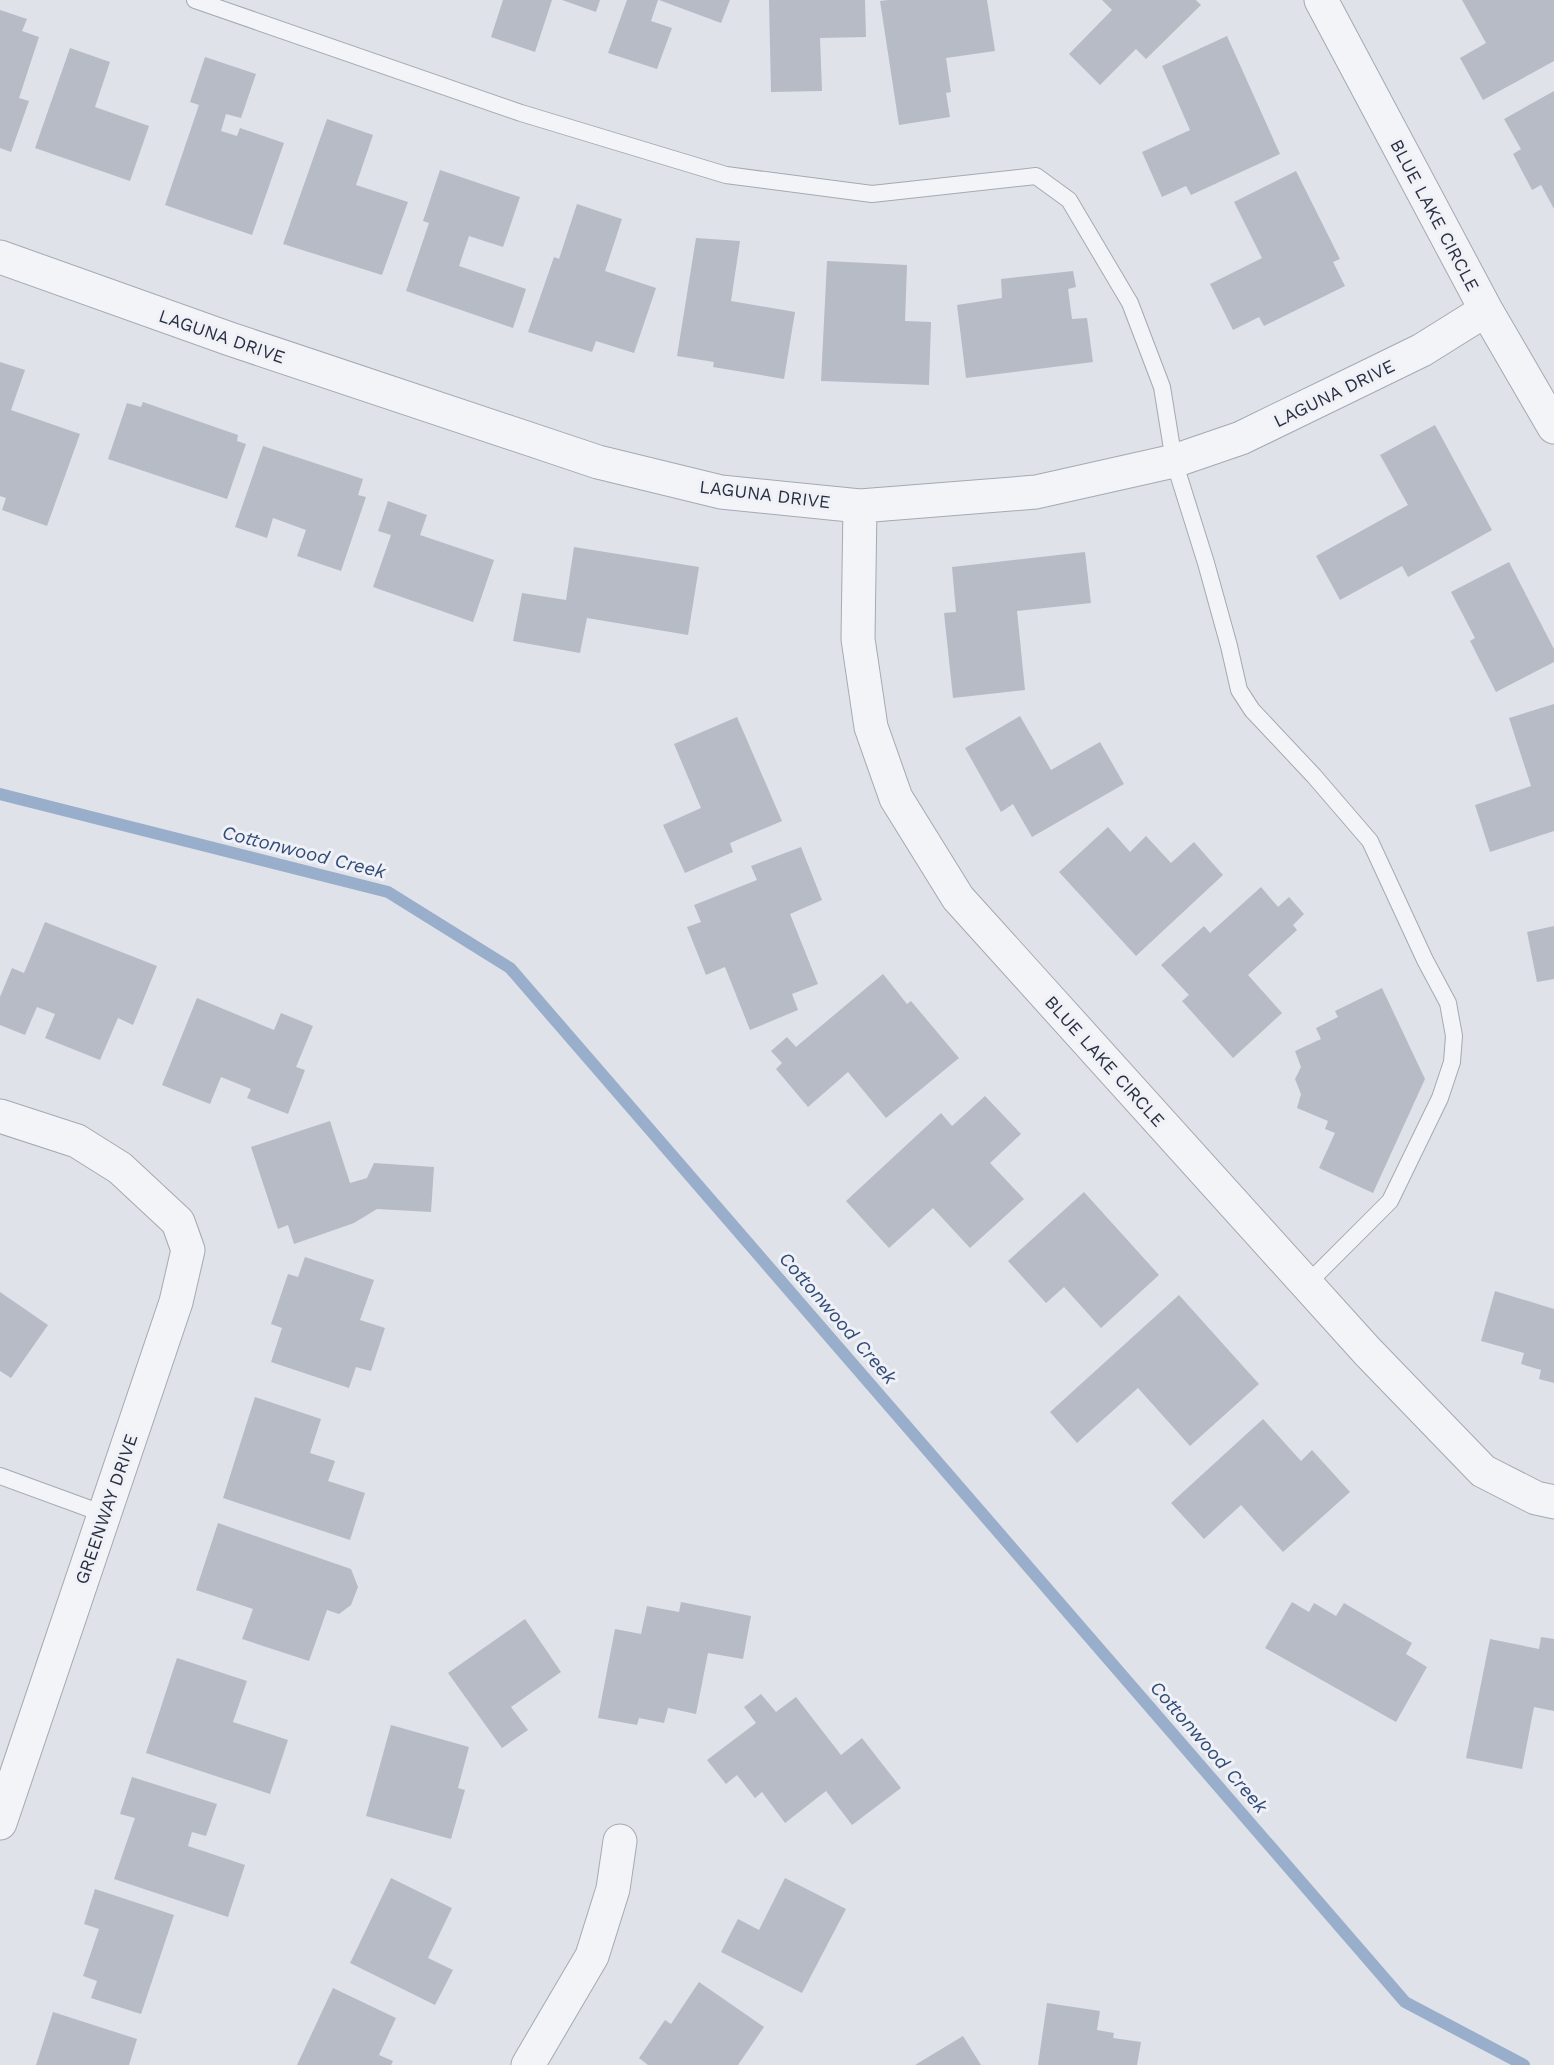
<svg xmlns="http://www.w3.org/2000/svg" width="1554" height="2065" font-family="'Work Sans',sans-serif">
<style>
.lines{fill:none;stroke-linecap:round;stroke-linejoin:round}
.stream{stroke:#98aecb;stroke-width:12}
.building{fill:#b6bbc6}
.lane-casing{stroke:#a4a9b3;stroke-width:18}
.street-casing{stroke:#a4a9b3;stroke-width:35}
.lane{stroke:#f2f4f7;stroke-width:16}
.street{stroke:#f2f4f7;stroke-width:33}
.labels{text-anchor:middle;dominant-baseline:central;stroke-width:6;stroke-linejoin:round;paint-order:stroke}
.street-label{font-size:18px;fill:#272f41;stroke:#eff1f6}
.water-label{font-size:19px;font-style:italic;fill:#304b76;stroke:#eff1f6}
</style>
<rect width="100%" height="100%" fill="#dfe2e9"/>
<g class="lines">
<path class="stream" d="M0 794 388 892 510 968 1405 2002 1524 2065"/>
</g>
<path class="building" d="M503 0H552L535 52 491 37Z
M562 0H600L596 12Z
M627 0H658L651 21 672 28 657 69 608 53Z
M659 0H730L721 23Z
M769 0H865L866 37 820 38 822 91 771 92Z
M888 0H987L995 51 946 58 951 92 946 93 950 117 899 125 880 1Z
M1102 0H1196L1201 5 1146 59 1136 49 1100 85 1069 54 1112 10Z
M1462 0H1554V61L1483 100 1460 58 1486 43Z
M0 10 27 19 22 31 39 37 19 98 29 101 11 152 0 148Z
M1227 36 1280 154 1191 195 1186 186 1162 197 1142 152 1190 130 1162 66Z
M70 48 110 62 95 107 149 126 130 181 35 148Z
M205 57 256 74 241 118 226 114 221 131 237 136 240 128 284 143 252 235 165 205 199 105 190 102Z
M1554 91V209L1541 185 1532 190 1513 154 1521 149 1504 119Z
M327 119 373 135 356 185 408 202 382 275 283 244Z
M440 170 520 197 503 247 469 236 459 266 526 289 513 328 406 291 429 223 423 221Z
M1296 171 1340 259 1333 262 1345 286 1264 326 1259 317 1233 330 1210 284 1262 258 1234 202Z
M577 204 622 219 605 271 656 288 634 353 596 341 592 352 528 332 554 257 559 259Z
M696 238 740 241 731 301 795 312 784 379 713 367 714 362 677 356Z
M827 261 907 265 905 321 931 322 929 385 821 381Z
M1073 271 1076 287 1068 289 1072 319 1087 318 1093 362 966 378 957 305 1002 298 1001 279Z
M0 362 25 370 11 410 80 434 47 526 2 510 6 498 0 496Z
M143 402 238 435 237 441 246 444 227 499 108 459 127 403 141 407Z
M1435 425 1492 530 1408 577 1402 566 1340 600 1316 556 1408 505 1380 455Z
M263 446 363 479 358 495 366 497 341 571 297 556 306 530 273 518 267 538 235 527Z
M388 501 427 515 420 535 494 560 473 622 373 587 391 535 378 531Z
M574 547 699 567 688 635 587 618 580 653 513 641 522 593 566 600Z
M1085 552 1091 603 1017 611 1025 690 953 698 944 613 956 612 952 567Z
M1509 562 1554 649V662L1496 692 1470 641 1475 638 1451 592Z
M1554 704V831L1490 852 1475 805 1531 786 1509 718Z
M1020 716 1051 770 1100 742 1124 784 1032 837 1013 804 1001 812 965 748Z
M737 717 782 821 730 843 733 852 685 873 663 825 701 808 674 744Z
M1108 827 1130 852 1146 836 1171 863 1194 842 1223 875 1136 956 1059 872Z
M801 847 822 900 790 914 818 984 792 994 798 1010 750 1030 725 967 706 975 687 927 701 922 694 905 757 880 751 866Z
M1261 887 1278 907 1289 897 1304 914 1293 925 1297 930 1248 975 1282 1013 1233 1058 1182 1001 1189 995 1161 965 1204 926 1210 933Z
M45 922 157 966 133 1025 118 1018 100 1060 45 1038 55 1014 37 1007 25 1035 0 1025V997L12 968 24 973Z
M1554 926V979L1537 982 1527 932Z
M883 974 907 1004 911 1001 959 1058 886 1118 848 1072 808 1107 776 1069 782 1063 771 1051 787 1037 796 1047Z
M1382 988 1425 1079 1373 1193 1319 1168 1335 1133 1325 1129 1328 1121 1297 1108 1301 1094 1295 1079 1301 1067 1295 1051 1321 1039 1316 1028 1338 1017 1335 1011Z
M197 998 274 1030 281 1013 313 1026 296 1067 305 1070 288 1114 247 1098 251 1089 221 1077 210 1104 162 1085Z
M985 1096 1021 1134 990 1163 1024 1199 970 1248 933 1208 889 1248 846 1201 941 1113 952 1126Z
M330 1121 350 1183 367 1178 374 1163 434 1167 431 1212 377 1209 354 1223 294 1244 288 1225 278 1229 251 1147Z
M1084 1192 1159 1275 1101 1328 1064 1287 1046 1303 1008 1261Z
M305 1257 374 1280 360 1320 385 1328 371 1371 356 1367 349 1388 271 1362 282 1328 271 1324 288 1274 298 1277Z
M1495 1291 1554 1309V1383L1539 1379 1541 1370 1521 1364 1524 1353 1481 1341Z
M0 1292 48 1325 11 1378 0 1371Z
M1179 1295 1259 1384 1190 1446 1138 1388 1077 1443 1050 1412Z
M255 1397 321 1419 310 1453 335 1461 328 1481 365 1493 350 1540 223 1498Z
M1263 1419 1301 1461 1312 1450 1350 1492 1283 1552 1241 1505 1204 1539 1171 1503Z
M218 1523 351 1569 358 1587 351 1605 339 1614 327 1610 309 1661 242 1639 253 1609 196 1590Z
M681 1602 751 1616 743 1659 708 1653 696 1714 668 1708 664 1723 639 1718 637 1725 598 1718 615 1629 641 1634 647 1606 679 1612Z
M1292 1602 1309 1612 1314 1603 1336 1616 1344 1603 1412 1643 1406 1654 1427 1667 1396 1722 1265 1648Z
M525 1619 561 1672 511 1707 528 1730 502 1748 448 1673Z
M1541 1637 1554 1639V1711L1534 1707 1522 1769 1466 1758 1490 1639 1539 1649Z
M177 1658 247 1681 233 1722 288 1740 270 1794 146 1753Z
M761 1694 776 1712 796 1697 841 1755 862 1738 901 1788 852 1825 826 1791 785 1823 762 1792 755 1798 737 1775 726 1784 707 1760 756 1723 744 1707Z
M391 1725 469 1747 458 1788 465 1790 451 1839 366 1816Z
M132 1777 217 1804 206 1836 192 1832 188 1846 245 1865 228 1917 114 1879 135 1818 120 1814Z
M391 1878 452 1908 428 1958 453 1970 435 2005 350 1963Z
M785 1878 846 1909 802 1993 721 1952 738 1919 759 1930Z
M95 1889 174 1915 141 2014 91 1998 97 1981 83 1976 99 1929 84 1924Z
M699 1982 764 2027 738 2065H648L639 2058 665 2020 671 2024Z
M333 1988 396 2018 379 2055 393 2061 391 2065H297Z
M1047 2003 1100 2011 1097 2030 1114 2033 1113 2038 1141 2042 1137 2065H1038Z
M53 2012 137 2039 129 2065H36Z
M963 2036 981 2065H915Z"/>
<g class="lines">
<defs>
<path id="lane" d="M195 0 521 113 726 175 872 194 1036 176 1069 200 1130 303 1162 387 1174 461 1206 563 1229 646 1239 690 1252 710 1314 776 1370 841 1425 960 1448 1003 1454 1036 1452 1062 1440 1098 1390 1201 1307 1284
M0 1476 104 1514"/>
<path id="street" d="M1321 0 1486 310 1554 427
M0 257 230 339 598 462 721 492 860 506 1036 492 1174 461 1241 438 1342 389 1422 350 1486 310
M860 506 858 639 871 727 896 798 958 898 1367 1351 1483 1471 1536 1498 1554 1502
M0 1116 77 1141 120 1168 178 1222 188 1250 176 1302 0 1823
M528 2065 592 1956 613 1889 620 1841"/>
</defs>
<use href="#lane" class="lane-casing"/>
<use href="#street" class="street-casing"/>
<use href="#lane" class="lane"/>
<use href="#street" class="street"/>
</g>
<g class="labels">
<g class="street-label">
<text transform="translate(1435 215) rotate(62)">BLUE LAKE CIRCLE</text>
<text transform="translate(222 336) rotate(19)">LAGUNA DRIVE</text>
<text transform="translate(1334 393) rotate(-26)">LAGUNA DRIVE</text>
<text transform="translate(765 494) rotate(7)">LAGUNA DRIVE</text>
<text transform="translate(1105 1061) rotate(48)">BLUE LAKE CIRCLE</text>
<text transform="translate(106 1509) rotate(-71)">GREENWAY DRIVE</text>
</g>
<g class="water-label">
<text transform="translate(304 852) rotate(14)">Cottonwood Creek</text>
<text transform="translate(838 1318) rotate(49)">Cottonwood Creek</text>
<text transform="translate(1209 1747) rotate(49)">Cottonwood Creek</text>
</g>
</g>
</svg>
